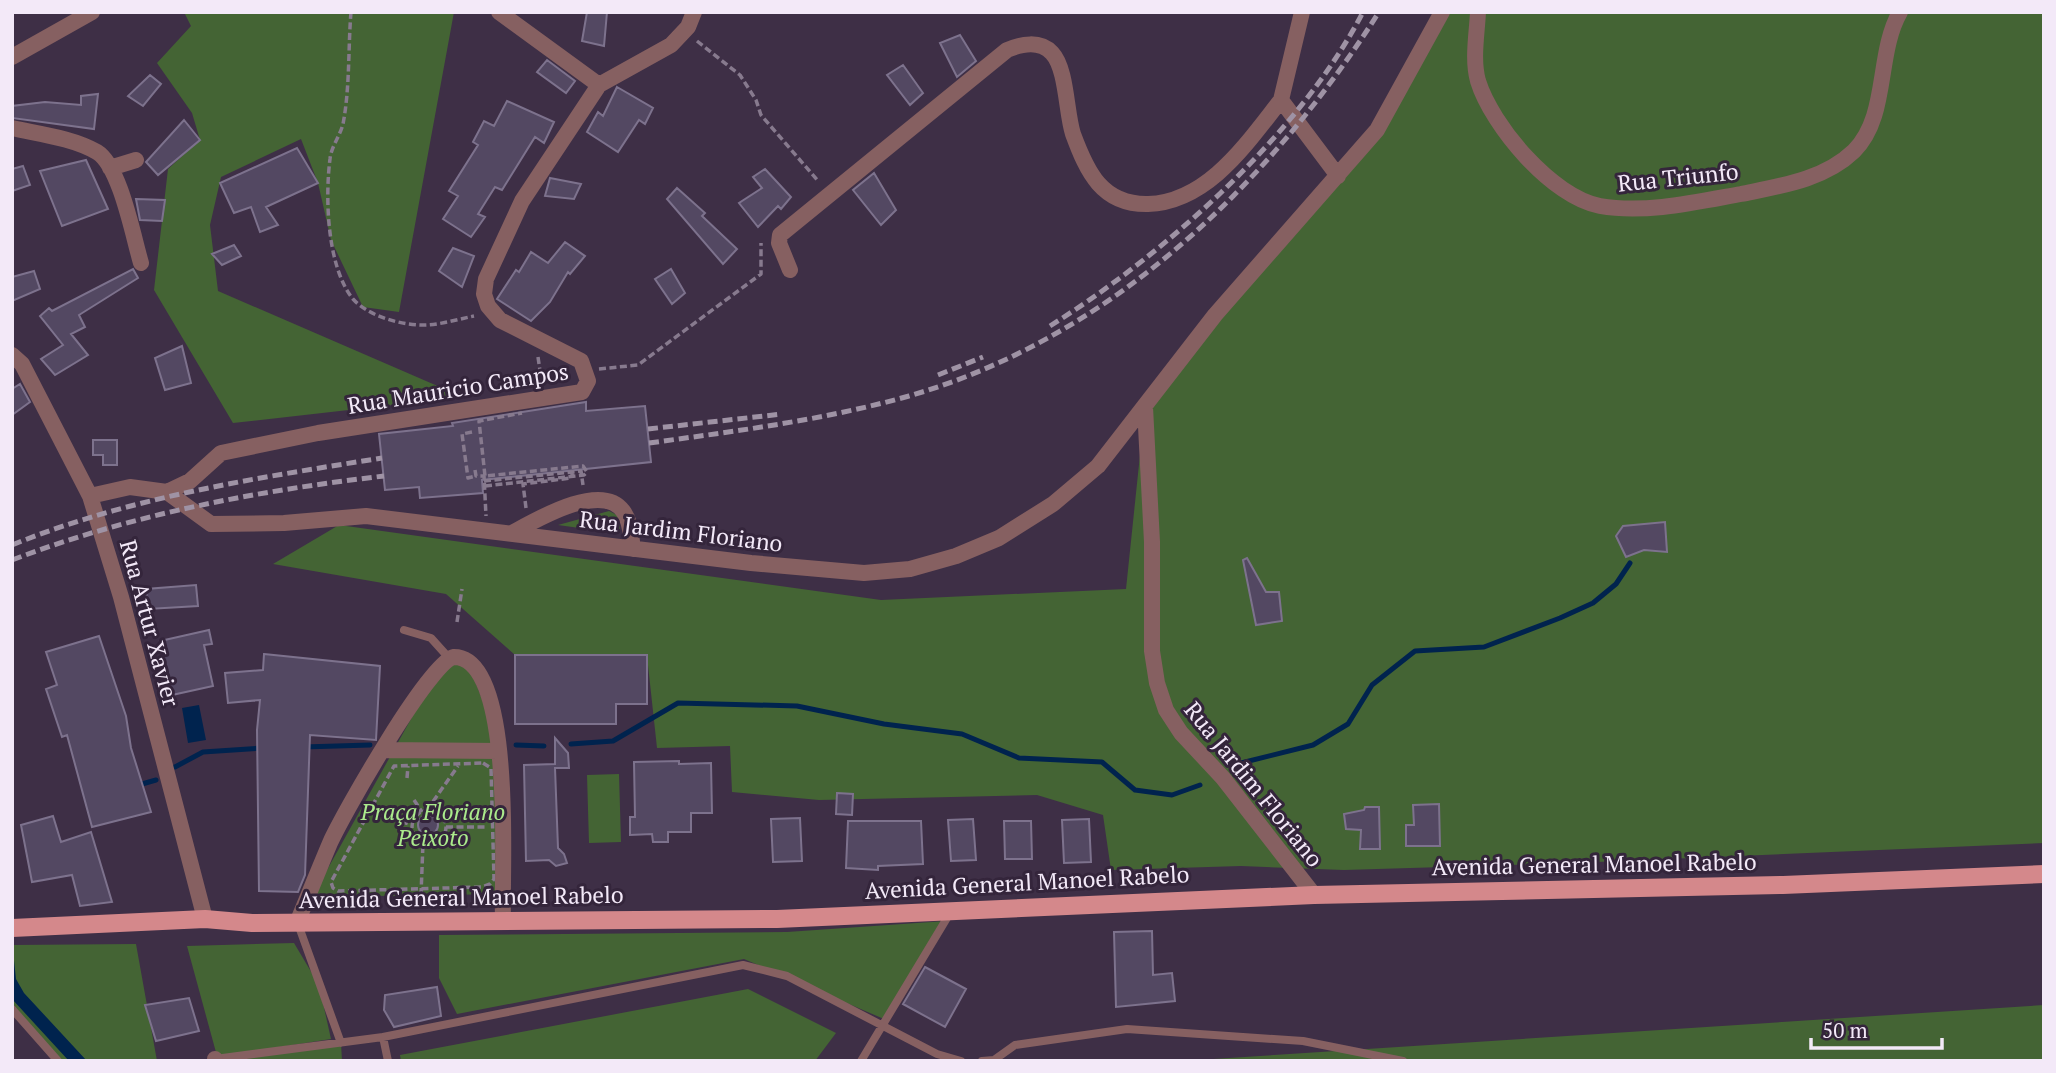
<svg xmlns="http://www.w3.org/2000/svg" width="2056" height="1073" font-family="'PT Serif',serif">
<style>
.green{fill:#446434}
.water{fill:#00234e}
.lines{fill:none;stroke-linecap:round;stroke-linejoin:round}
.stream{stroke:#00234e;stroke-width:5}
.building{fill:#534862;stroke:#7d728d;stroke-width:2}
.path{stroke:#877a8e;stroke-width:3.5;stroke-dasharray:7 3.5;stroke-linecap:butt}
.service{stroke:#866061;stroke-width:8}
.minor{stroke:#866061;stroke-width:16}
.primary{stroke:#d4888b;stroke-width:18}
.rail{stroke:#9f93a5;stroke-width:5;stroke-dasharray:10 5;stroke-linecap:butt}
.path-bridge{stroke:#877a8e;stroke-width:3.5;stroke-dasharray:7 3.5;stroke-linecap:butt}
.labels{text-anchor:middle;dominant-baseline:central;stroke-width:6;stroke-linejoin:round;paint-order:stroke}
.street-label{font-size:23px;fill:#f3e9f8;stroke:#34253b}
.park-label{font-size:23px;font-style:italic;fill:#abeb8c;stroke:#34253b}
</style>
<rect width="100%" height="100%" fill="#3e2f46"/>
<path class="green" d="M184 12H454L399 312 363 307 331 240 318 183 301 139 221 177 210 225 218 291 463 397 233 423 154 290 168 169 200 140 192 113 157 63 191 26Z
M1438 12H2044V843L1573 863 1344 870 1241 866 1111 870 1103 815 1037 795 819 800 732 792 730 746 657 748 647 656 515 655 446 594 273 564 339 525 881 600 1126 589 1145 407 1399 94Z
M609 511 617 515 620 529 615 533 558 525Z
M466 658 502 750 506 894 312 897 441 665Z
M619 774 621 842 589 843 587 775Z
M946 921 884 1019 744 959 457 1014 439 978V935L787 932Z
M294 943 319 985 331 1039 242 1053 341 1043 342 1061H203L217 1056 187 946Z
M136 944 157 1061H58L12 1009V945Z
M748 989 836 1033 815 1061H401L400 1055Z
M2044 1005V1061H1182Z"/>
<path class="water" d="M199 705 206 740 188 743 182 708Z
M12 942 16 979 24 993 87 1061H69L12 999Z"/>
<g class="lines">
<path class="stream" d="M571 744 613 741 678 703 797 706 884 724 962 734 1019 758 1102 762 1135 790 1172 795 1200 785
M516 745 544 746
M303 747 370 745
M1237 764 1313 745 1348 724 1372 685 1415 651 1484 647 1560 618 1593 603 1616 584 1630 563
M175 767 203 752 262 748
M135 786 156 780"/>
</g>
<path class="building" d="M587 12H607L604 46 582 41Z
M960 35 976 61 957 77 940 43Z
M547 60 575 81 566 93 537 72Z
M903 65 923 93 910 105 887 75Z
M150 75 161 84 143 106 128 96Z
M617 87 653 108 645 124 639 120 618 152 587 132 598 112 603 116Z
M98 94 94 129 12 118V106L45 102 81 105V96Z
M507 101 554 122 544 143 535 137 502 190 495 187 478 214 485 217 471 237 443 219 458 196 449 191 478 145 473 142 484 121 494 126Z
M184 120 200 140 158 175 146 162Z
M297 148 318 183 266 207 278 225 260 232 251 207 234 213 220 183Z
M86 160 108 209 62 226 40 171Z
M23 166 30 185 12 191V169Z
M765 169 791 197 781 209 778 206 758 227 739 203 762 188 753 177Z
M874 173 896 210 881 225 853 190Z
M550 178 581 184 574 199 545 196Z
M677 188 705 213 702 216 737 249 723 264 667 199Z
M136 199 165 200 162 221 140 220Z
M565 242 585 256 570 274 568 272 550 302 531 321 497 299 516 270 519 272 531 252 548 263Z
M234 245 241 256 222 265 212 254Z
M453 248 474 256 462 287 439 271Z
M133 269 138 278 79 315 85 327 71 334 88 355 55 375 41 359 63 345 40 316 49 308 52 311Z
M671 269 685 293 672 304 655 279Z
M34 271 40 289 12 301V277Z
M182 346 191 383 165 390 155 358Z
M20 384 30 402 12 415V389Z
M586 402V411L645 406 651 462 482 480 483 493 420 498 419 487 385 490 379 434 453 426 452 423Z
M93 440H117V465H103V455H93Z
M1665 522 1667 552 1644 550 1626 557 1616 536 1623 526Z
M1247 558 1266 592H1279L1282 621 1256 625 1243 560Z
M196 585 198 606 148 609 146 589Z
M209 630 212 644 204 645 213 686 172 695 160 641Z
M99 636 126 716 131 748 151 812 92 827 67 735 62 737 46 689 57 685 46 652Z
M264 654 380 666 376 740 310 735 305 875 298 892 259 891 257 730 260 700 228 703 225 673 263 670Z
M515 655H647V704H616V724H515Z
M555 738 568 753 569 768H555L558 848 564 854 567 863 556 866 549 860 526 861 524 765 555 764Z
M679 761V764L711 763 712 813H691V832H668V842H653L652 834 630 835V817H635L634 762Z
M837 793 853 794 852 815 836 814Z
M1439 804 1440 846H1406V825H1414L1413 805Z
M1365 807H1379L1380 849H1360L1361 830 1346 829 1344 814 1364 810Z
M418 825a10 10 0 1 1 20 0a10 10 0 1 1-20 0Z
M53 816 61 842 91 832 112 902 80 906 72 875 32 882 21 825Z
M800 818 802 861 773 862 771 819Z
M973 819 976 860 951 861 948 820Z
M1089 819 1091 862 1064 863 1062 820Z
M848 821H921L923 864 878 866V870L846 868Z
M1004 821H1031L1032 859H1005Z
M1152 931 1153 975 1172 973 1175 1001 1116 1007 1114 932Z
M925 967 966 989 945 1027 903 1004Z
M437 987 441 1016 394 1027 384 1010 385 995Z
M189 998 199 1031 156 1041 145 1005Z"/>
<g class="lines">
<path class="path" d="M351 12C348 49 350 88 343 124 340 136 331 147 330 159 325 198 327 267 353 299 369 317 404 326 427 325 443 324 459 319 474 316
M697 41 740 75 756 100 761 115 819 182
M538 357 542 384
M599 369 638 365 761 274V243
M475 470 476 476H484L486 516
M484 481 581 471 583 485
M526 508 523 484 571 478 573 472
M457 622 462 589
M483 763 491 768 494 879 490 884 482 887 338 891 333 888 331 882 394 766Z
M407 778 408 766
M414 800 422 812
M412 827a17 17 0 1 1 34 0a17 17 0 1 1-34 0Z
M427 810 458 766
M371 812 412 825
M446 827H486
M421 895 423 843"/>
<path class="service" d="M404 630 431 638 449 658
M298 924 341 1043
M12 1009 58 1061
M383 1037 388 1061
M215 1059 383 1037 743 965 787 976 937 1054 961 1061
M861 1061 950 913
M982 1061 994 1060 1015 1045 1127 1029 1303 1041 1403 1061"/>
<path class="minor" d="M499 12 599 85
M1302 12 1281 100 1338 176
M1478 12C1477 34 1472 59 1478 81 1492 126 1552 197 1600 206 1645 214 1697 202 1741 194 1780 186 1824 180 1854 151 1889 116 1876 54 1900 12
M12 57 92 12
M12 128C39 134 73 138 97 152 120 166 133 236 141 263
M110 168 136 160
M790 270 779 243 780 235 1007 50C1021 44 1040 40 1052 53 1067 69 1066 113 1073 134 1087 172 1102 205 1148 204 1208 202 1247 143 1281 100
M12 355 22 364 90 496 121 597 205 919
M1145 407 1152 542V651L1157 683 1166 710 1181 733 1223 778 1314 895
M167 492 211 524 284 523 366 516 751 563 864 573 910 569 956 556 999 538 1053 504 1098 466 1215 315 1377 130 1442 12
M90 496 130 487 167 492 190 481 221 453 318 433 582 392 588 381 581 361 500 320 488 306 484 294 486 279 522 201 599 85 671 45 688 27 694 12
M512 533C536 520 601 481 623 511 631 521 631 537 633 549
M383 750 499 751
M297 923C308 896 319 869 330 843 343 814 430 661 454 657 516 657 501 875 503 920
M215 1059V1061"/>
<path class="primary" d="M12 928 205 919 252 923 777 919 1314 895 1783 885 2044 874"/>
<path class="rail" d="M1050 326C1165 254 1300 134 1363 12
M938 375 983 357
M648 429 782 414
M649 443C737 431 824 420 909 396 1110 338 1269 185 1379 12
M12 545C130 497 256 478 382 458
M12 560C133 514 256 491 384 476"/>
<path class="path-bridge" d="M472 432 462 434 468 478 476 476
M485 486 584 475 587 472 583 466 485 476 479 421 522 413"/>
</g>
<g class="labels">
<g class="street-label">
<text transform="translate(1678 177) rotate(-6)">Rua Triunfo</text>
<text transform="translate(458 388) rotate(-9)">Rua Mauricio Campos</text>
<text transform="translate(681 531) rotate(7)">Rua Jardim Floriano</text>
<text transform="translate(150 623) rotate(75)">Rua Artur Xavier</text>
<text transform="translate(1254 784) rotate(51)">Rua Jardim Floriano</text>
<text transform="translate(1594 864) rotate(-1)">Avenida General Manoel Rabelo</text>
<text transform="translate(1027 882) rotate(-3)">Avenida General Manoel Rabelo</text>
<text transform="translate(461 897) rotate(-1)">Avenida General Manoel Rabelo</text>
</g>
<g class="park-label">
<text x="433" y="811">Praça Floriano<tspan x="433" dy="26">Peixoto</tspan></text>
</g>
</g>
<rect width="2056" height="1073" fill="none" stroke="#f3e9f8" stroke-width="28"/>
<path d="M1811 1038v10h131v-10" fill="none" stroke="#f3e9f8" stroke-width="3.5"/>
<text x="1822" y="1038" font-size="21" fill="#f3e9f8" stroke="#34253b" stroke-width="5" paint-order="stroke">50 m</text>
</svg>
